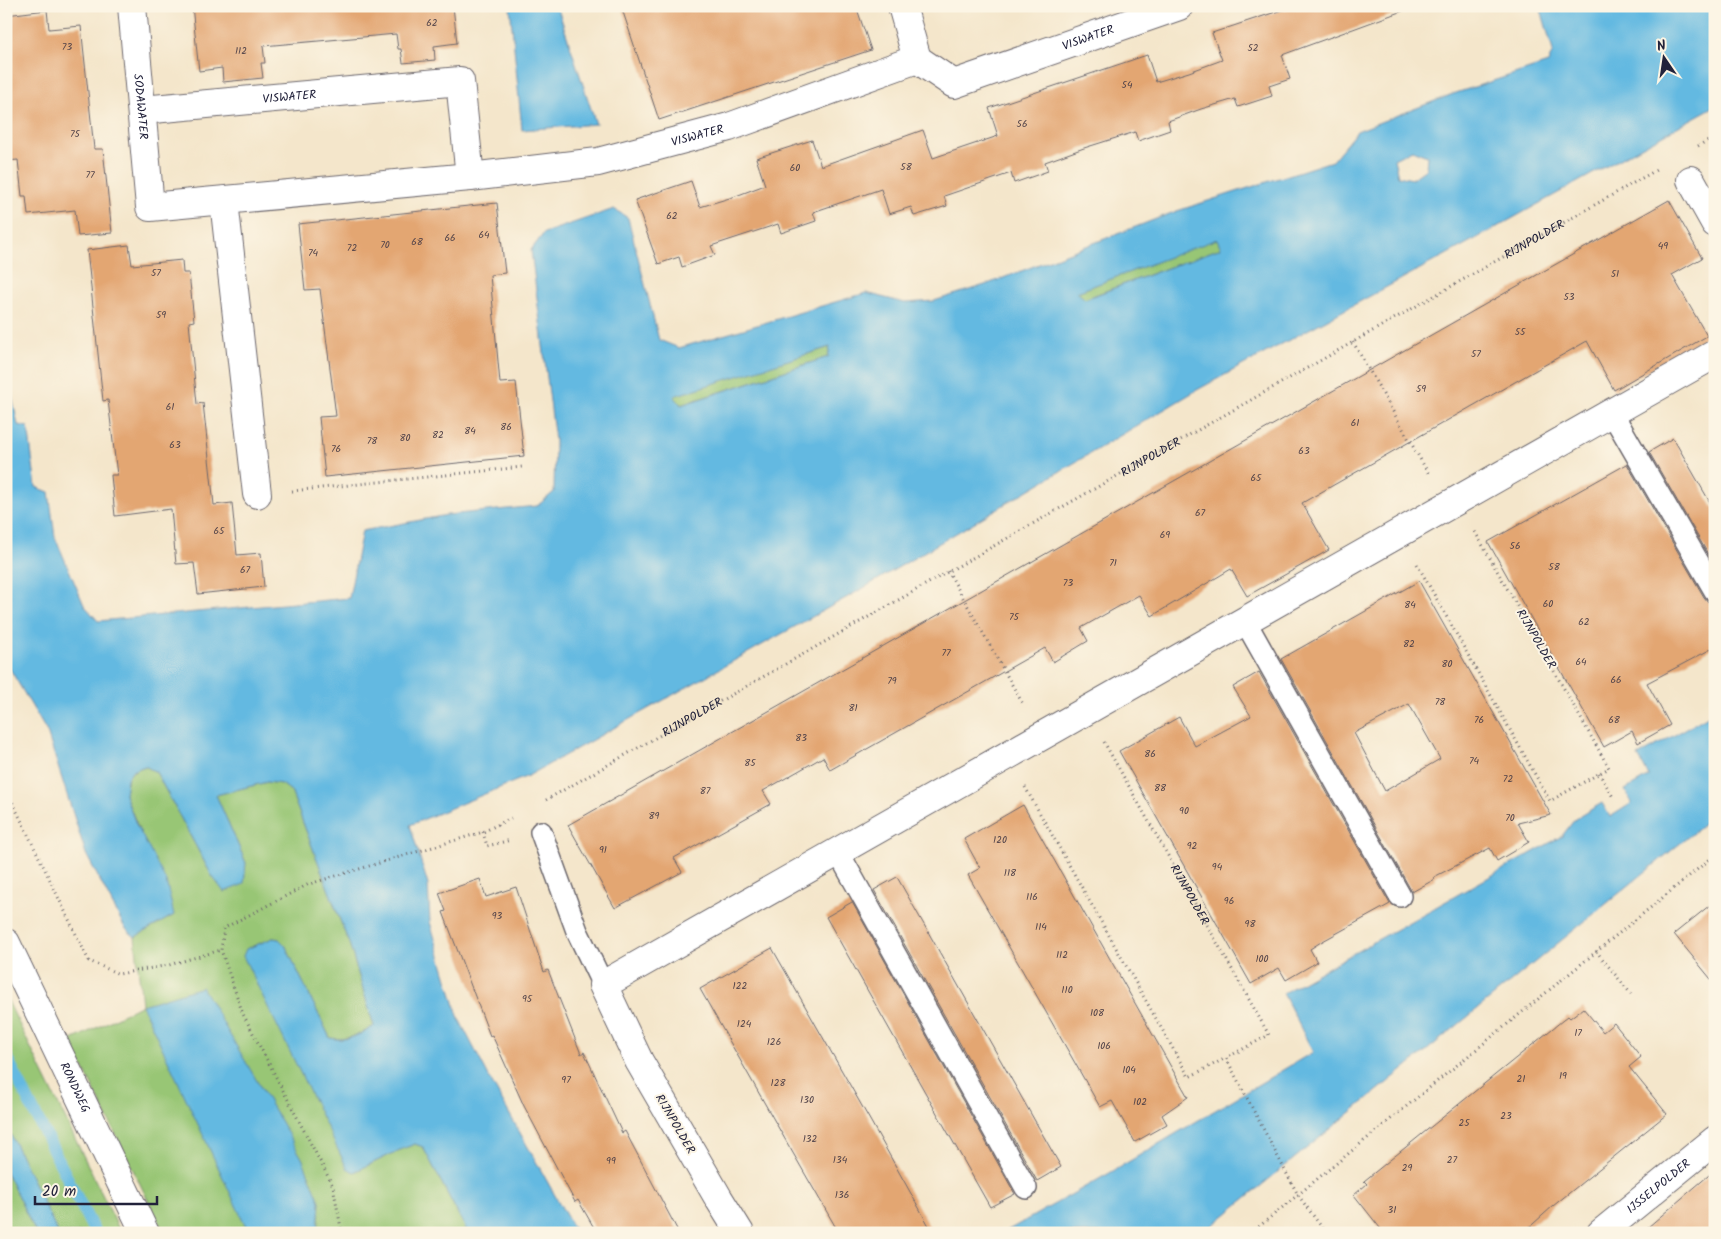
<svg xmlns="http://www.w3.org/2000/svg" width="1721" height="1239" font-family="Kalam,sans-serif">
<style>
.green{fill:#98c674;stroke:#5d7458}
.water{fill:#64b9e1;stroke:#436e8e;fill-rule:evenodd}
.lines{fill:none;stroke-linecap:round;stroke-linejoin:round}
.stream{stroke:#64b9e1;stroke-width:12}
.building{fill:#e3a672;fill-rule:evenodd}
.service-casing{stroke:#6c676d;stroke-width:24}
.minor-casing{stroke:#6c676d;stroke-width:30}
.secondary-casing{stroke:#6c676d;stroke-width:30}
.path{stroke:#6c676d;stroke-width:3;stroke-dasharray:1 4;stroke-linecap:butt}
.service{stroke:#fff;stroke-width:21}
.minor{stroke:#fff;stroke-width:28}
.secondary{stroke:#fff;stroke-width:28}
.labels{text-anchor:middle;dominant-baseline:central;stroke-width:4;stroke-linejoin:round;paint-order:stroke}
.number-label{font-size:10px;fill:#524349}
.street-label{font-size:12px;fill:#22223b;stroke:#fcf5e5}
</style>
<rect width="100%" height="100%" fill="#fcf5e5"/>
<filter id="ink" filterUnits="userSpaceOnUse"><feTurbulence type="fractalNoise" baseFrequency=".02" numOctaves="2"/><feDisplacementMap in="SourceGraphic" scale="10" xChannelSelector="R" yChannelSelector="G"/><feConvolveMatrix kernelMatrix="1 2 1 2 8 2 1 2 1" color-interpolation-filters="sRGB"/></filter>
<filter id="wash" filterUnits="userSpaceOnUse"><feTurbulence type="fractalNoise" baseFrequency=".0096" numOctaves="4" result="noise"/><feDisplacementMap in="SourceGraphic" scale="20" xChannelSelector="R" yChannelSelector="G"/><feGaussianBlur stdDeviation="1.12" result="paint"/><feColorMatrix in="noise" values="0 0 0 0 0 0 0 0 0 0 0 0 0 0 0 0 0 1.4 0 .05"/><feComposite in="paint" operator="in"/></filter>
<g filter="url(#wash)">
<rect width="100%" height="100%" fill="#f4e6cb"/>
<path class="green" d="M1615 6H1688L1684 9 1629 13Z
M1218 238 1221 248 1084 299 1077 292Z
M830 347 828 357 680 405 673 395Z
M145 766 156 772 212 876 246 863 216 795 267 782 282 784 291 791 350 946 374 1026C360 1035 346 1041 330 1038L285 945 279 939 273 938 246 949 354 1172 402 1149 415 1144 423 1147 468 1233H318L320 1201 249 1233H164L70 1041 142 1005 135 937 174 915 125 795C128 776 126 773 145 766Z
M6 997 121 1233H58L6 1125Z
M6 1172 36 1233H6Z"/>
<path class="water" d="M510 6H557L596 124 522 130Z
M1540 6H1615L1629 13 1684 9 1688 6H1715V106L1477 238 1197 390 862 589 528 776 410 825 428 885 430 922 459 1019 491 1081 576 1233H468L423 1147 415 1144 402 1149 354 1172 347 1168 243 956 246 949 273 938 279 939 285 945 330 1038C346 1042 361 1035 374 1026L350 946 291 791 282 784 267 782 216 795 246 863 244 884 224 892 212 876 156 772 145 766 132 771 127 779 125 795 136 824 166 881 174 915 135 937 125 928 86 854 47 732 6 662V369L18 425 28 427 36 487 49 492 55 537 84 605 98 621 349 598 362 531 447 515 537 506 554 492 555 441 531 250 544 233 614 209 628 218 659 340 679 348 866 293 905 303 934 301 985 285 1177 211 1332 161 1357 131 1453 94 1548 63 1553 51ZM1412 150 1427 156 1426 169 1412 179 1398 176 1394 159ZM1217 239 1221 248 1085 299 1077 292ZM830 347 828 357 681 405 674 396Z
M1715 712V815L1203 1233H1003L1108 1174 1313 1052 1283 993 1562 836 1575 819 1602 803 1610 817 1632 803 1625 790 1649 776 1638 756Z
M202 987 302 1158 320 1201 318 1233H249L142 1005Z
M6 1125 58 1233H36L6 1172Z"/>
<g class="lines">
<path class="stream" d="M6 1056 95 1233"/>
</g>
<g id="blocks">
<path class="building" d="M192 6H453L457 43 434 46 435 60 403 63 401 49H398L396 34 263 46 265 63H261L263 78 223 82 222 68 199 71Z
M621 6H856L871 50 659 120Z
M1294 6H1405V10L1282 55 1290 79 1269 86 1272 96 1238 107 1235 99 1201 109 1168 121 1170 130 1138 141 1135 132 1084 148 1045 162 1048 171 1014 183 1011 173 944 196 947 206 914 216 911 207 889 214 881 189 813 212 816 221 781 233 778 224 711 246 715 255 682 267 679 257 658 264 635 200 691 181 700 207 733 197 765 185 756 158 812 140 821 166 923 130 933 158 998 136 989 108 1147 55 1156 82 1189 72 1222 60 1212 33Z
M47 10 49 29 81 26 94 149H103L112 233 78 236 75 210 28 215 26 196H22L18 160 6 161V15Z
M1669 200 1702 258 1672 275 1707 336 1614 390 1587 341 1302 503 1329 550 1247 596 1231 569 1152 616 1139 595 1081 628 1088 641 1053 662 1045 648 830 770 823 757 763 791 771 804 674 858 682 872 615 908 568 825Z
M497 203 505 273 490 275 500 383 516 382 524 456 325 477 319 417 336 416 320 289 305 290 298 224Z
M129 245 132 265 182 260 183 273H189L194 321 189 322 197 404 203 403 214 505 232 503 237 555 261 553 264 587 198 594 194 563 176 564 171 509 115 516 111 475H117L108 400 103 401 87 250Z
M1673 438 1715 511V566L1649 452Z
M1627 464 1704 597 1708 602 1715 603V647L1647 683 1670 725 1638 743 1632 731 1604 747 1488 542Z
M1419 581 1551 815 1518 823 1529 842 1497 861 1490 848 1434 877 1435 879 1412 892 1281 659ZM1409 704 1440 759 1385 791 1354 733Z
M1259 672 1390 904 1321 942 1310 949 1317 962 1286 980 1279 968 1251 984 1119 751 1179 717 1195 746 1251 716 1233 687Z
M1023 805 1188 1097 1162 1115 1167 1124 1135 1142 1112 1101 1100 1107 968 875 980 868 964 839Z
M897 877 1061 1167 1037 1181 874 890Z
M480 879 486 897 516 887 544 972 548 970 581 1054 584 1052 622 1133 625 1131 679 1233H597L578 1200 575 1202 524 1106 492 1035 490 1036 443 912 446 911 439 893Z
M1715 901V984L1674 934Z
M852 902 1015 1194 990 1207 826 917Z
M772 948 871 1122 933 1233H839L782 1134 700 989Z
M1583 1008 1603 1032 1614 1023 1641 1057 1629 1067 1667 1114 1553 1206 1523 1233H1384L1354 1195 1367 1184 1364 1181 1568 1016 1570 1018Z
M1715 1170V1233H1641Z"/>
</g>
</g>
<g filter="url(#ink)">
<use href="#blocks" fill-opacity="0" stroke="#6c676d" stroke-width="1"/>
<g class="lines">
<defs>
<path id="service" d="M1612 413 1715 591
M1245 621 1400 896
M541 832 577 931 603 985
M838 852 1026 1188"/>
<g id="minor">
<path id="s3" d="M132 6 150 207 470 177 598 162 729 127 917 59 954 84 1179 6"/>
<path d="M902 6 917 59"/>
<path id="s4" d="M142 110 460 81 470 177"/>
<path d="M1691 180 1715 223"/>
<path d="M224 201 257 494"/>
<path d="M740 1233 719 1199 639 1061 603 985 1715 354"/>
<path id="s5" d="M1601 1233 1715 1140"/>
</g>
<g id="secondary">
<path id="s6" d="M6 943 145 1233"/>
</g>
</defs>
<use href="#service" class="service-casing"/>
<use href="#minor" class="minor-casing"/>
<use href="#secondary" class="secondary-casing"/>
<g class="path">
<path d="M1698 146 1715 136"/>
<path d="M1353 342 1430 476"/>
<path d="M292 491 522 467"/>
<path d="M1417 564 1550 801 1609 768 1474 530"/>
<path d="M948 571 1024 706"/>
<path id="s1" d="M1104 742 1269 1035 1226 1058"/>
<path d="M1599 773 1613 797"/>
<path d="M1025 787 1189 1077 1226 1058 1298 1195 1326 1233"/>
<path d="M6 789 89 961 119 974 169 965 221 950"/>
<path id="s2" d="M546 800 1658 169"/>
<path d="M483 832 487 846 511 840"/>
<path d="M1596 951 1631 994"/>
<path d="M342 1233 333 1186 243 1014 221 950 224 928 309 884 483 832 511 818"/>
<path d="M1251 1233 1715 855"/>
</g>
<use href="#service" class="service"/>
<use href="#minor" class="minor"/>
<use href="#secondary" class="secondary"/>
</g>
</g>
<g class="labels">
<g class="number-label">
<text x="432" y="23">62</text>
<text x="67" y="47">73</text>
<text x="1253" y="48">52</text>
<text x="241" y="51">112</text>
<text x="1127" y="85">54</text>
<text x="1022" y="124">56</text>
<text x="75" y="134">75</text>
<text x="906" y="167">58</text>
<text x="795" y="168">60</text>
<text x="90" y="175">77</text>
<text x="672" y="216">62</text>
<text x="484" y="235">64</text>
<text x="450" y="238">66</text>
<text x="417" y="242">68</text>
<text x="385" y="245">70</text>
<text x="1663" y="246">49</text>
<text x="352" y="248">72</text>
<text x="313" y="253">74</text>
<text x="156" y="273">57</text>
<text x="1615" y="274">51</text>
<text x="1569" y="297">53</text>
<text x="161" y="315">59</text>
<text x="1520" y="332">55</text>
<text x="1476" y="354">57</text>
<text x="1421" y="389">59</text>
<text x="170" y="407">61</text>
<text x="1355" y="423">61</text>
<text x="506" y="427">86</text>
<text x="470" y="431">84</text>
<text x="438" y="435">82</text>
<text x="405" y="438">80</text>
<text x="372" y="441">78</text>
<text x="175" y="445">63</text>
<text x="336" y="449">76</text>
<text x="1304" y="451">63</text>
<text x="1256" y="478">65</text>
<text x="1200" y="513">67</text>
<text x="219" y="531">65</text>
<text x="1165" y="535">69</text>
<text x="1515" y="546">56</text>
<text x="1113" y="563">71</text>
<text x="1554" y="567">58</text>
<text x="245" y="570">67</text>
<text x="1068" y="583">73</text>
<text x="1548" y="604">60</text>
<text x="1410" y="605">84</text>
<text x="1014" y="617">75</text>
<text x="1584" y="622">62</text>
<text x="1409" y="644">82</text>
<text x="946" y="653">77</text>
<text x="1581" y="662">64</text>
<text x="1447" y="664">80</text>
<text x="1616" y="680">66</text>
<text x="892" y="681">79</text>
<text x="1440" y="702">78</text>
<text x="853" y="708">81</text>
<text x="1479" y="720">76</text>
<text x="1614" y="720">68</text>
<text x="801" y="738">83</text>
<text x="1150" y="754">86</text>
<text x="1474" y="761">74</text>
<text x="750" y="763">85</text>
<text x="1508" y="779">72</text>
<text x="1160" y="788">88</text>
<text x="705" y="791">87</text>
<text x="1184" y="811">90</text>
<text x="654" y="816">89</text>
<text x="1510" y="818">70</text>
<text x="1000" y="840">120</text>
<text x="1192" y="846">92</text>
<text x="603" y="850">91</text>
<text x="1217" y="867">94</text>
<text x="1010" y="873">118</text>
<text x="1032" y="897">116</text>
<text x="1229" y="901">96</text>
<text x="497" y="916">93</text>
<text x="1250" y="924">98</text>
<text x="1041" y="927">114</text>
<text x="1062" y="955">112</text>
<text x="1262" y="959">100</text>
<text x="740" y="986">122</text>
<text x="1067" y="990">110</text>
<text x="527" y="999">95</text>
<text x="1097" y="1013">108</text>
<text x="744" y="1024">124</text>
<text x="1578" y="1033">17</text>
<text x="774" y="1042">126</text>
<text x="1104" y="1046">106</text>
<text x="1129" y="1070">104</text>
<text x="1563" y="1076">19</text>
<text x="1521" y="1079">21</text>
<text x="566" y="1080">97</text>
<text x="778" y="1083">128</text>
<text x="807" y="1100">130</text>
<text x="1140" y="1102">102</text>
<text x="1506" y="1116">23</text>
<text x="1464" y="1123">25</text>
<text x="810" y="1139">132</text>
<text x="840" y="1160">134</text>
<text x="1452" y="1160">27</text>
<text x="611" y="1161">99</text>
<text x="1407" y="1168">29</text>
<text x="842" y="1195">136</text>
<text x="1392" y="1210">31</text>
</g>
<g class="street-label">
<text stroke="none"><textPath href="#s3" startOffset="1174">VISWATER</textPath></text>
<text stroke="none"><textPath href="#s4" startOffset="148">VISWATER</textPath></text>
<text stroke="none"><textPath href="#s3" startOffset="101">SODAWATER</textPath></text>
<text stroke="none"><textPath href="#s3" startOffset="755">VISWATER</textPath></text>
<text stroke="none"><textPath href="#s2" startOffset="1136">RIJNPOLDER</textPath></text>
<text stroke="none"><textPath href="#s2" startOffset="695">RIJNPOLDER</textPath></text>
<text transform="translate(1536 639) rotate(60)">RIJNPOLDER</text>
<text stroke="none"><textPath href="#s2" startOffset="168">RIJNPOLDER</textPath></text>
<text stroke="none"><textPath href="#s1" startOffset="175">RIJNPOLDER</textPath></text>
<text stroke="none"><textPath href="#s6" startOffset="160">RONDWEG</textPath></text>
<text transform="translate(675 1124) rotate(60)">RIJNPOLDER</text>
<text stroke="none"><textPath href="#s5" startOffset="74">IJSSELPOLDER</textPath></text>
</g>
</g>
<rect width="1721" height="1239" fill="none" stroke="#fcf5e5" stroke-width="25"/>
<g transform="translate(1664 58) rotate(347)" stroke="#fcf5e5" stroke-width="4" paint-order="stroke">
<path d="M0-4L9 19L0 12L-9 19Z" fill="#22223b"/>
<text y="-8" font-size="14" font-weight="bold" text-anchor="middle" fill="#22223b">N</text>
</g>
<path d="M35 1196v8h122v-8" fill="none" stroke="#22223b" stroke-width="2.5"/>
<text x="42" y="1196" font-size="15" fill="#22223b" stroke="#fcf5e5" stroke-width="4" paint-order="stroke">20 m</text>
</svg>
